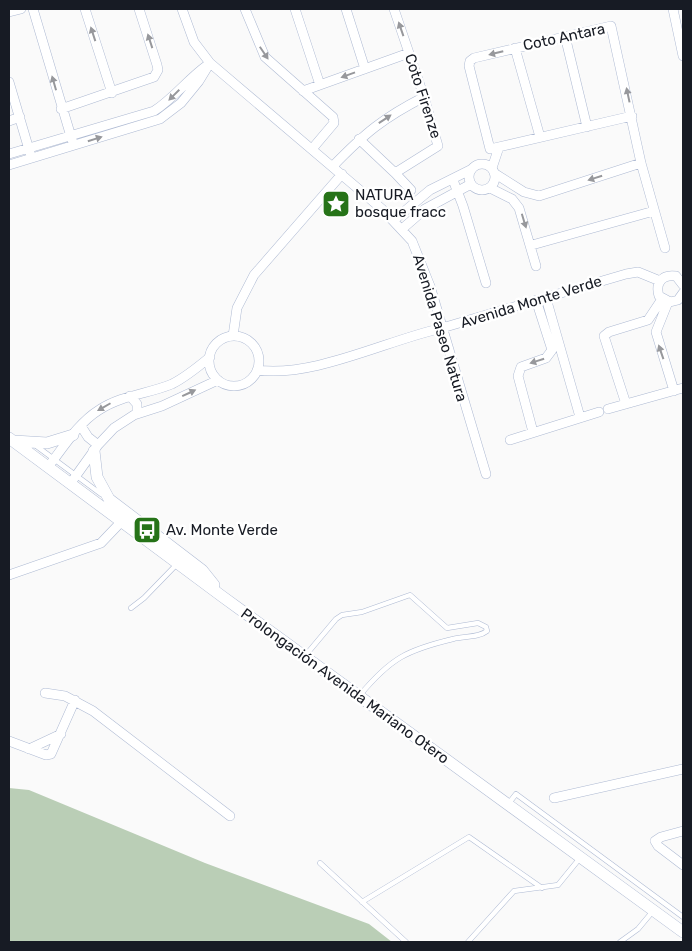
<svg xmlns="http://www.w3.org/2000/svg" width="692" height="951" font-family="Rubik,sans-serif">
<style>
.green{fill:#baceb6}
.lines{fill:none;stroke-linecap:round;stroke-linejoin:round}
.service-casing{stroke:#aebad3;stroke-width:5.5}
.minor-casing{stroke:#aebad3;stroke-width:10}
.tertiary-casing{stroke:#aebad3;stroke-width:12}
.service{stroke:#fff;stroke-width:4.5}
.minor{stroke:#fff;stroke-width:9}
.tertiary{stroke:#fff;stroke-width:11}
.oneway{fill:#97989c}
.labels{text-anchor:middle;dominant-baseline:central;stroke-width:5;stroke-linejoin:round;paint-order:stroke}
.street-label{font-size:15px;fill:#171b24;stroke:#fff}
.poi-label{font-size:15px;fill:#171b24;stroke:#fff;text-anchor:start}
</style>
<rect width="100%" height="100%" fill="#fafafa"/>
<path class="green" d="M9 788 29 790 205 863 369 924 392 942H9Z"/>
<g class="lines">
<defs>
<path id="service" d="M35 445 101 494
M131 608 144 598 177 564
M305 656 336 619 342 615 362 612 410 595 447 628 478 623 486 627 487 631C478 638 464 636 453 639 407 650 391 658 360 695
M509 803 516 794 683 917
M320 863 406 942
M362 902 469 837 542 888
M468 942 514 891 558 885 580 858
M620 942 638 929 653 911"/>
<path id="minor" d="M33 9 72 140
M85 9 112 93
M182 9 194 42 210 63 382 209 412 241 430 286 486 474
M245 9 265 57 333 117 334 123 312 149
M295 9 320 85
M346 9 365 69
M673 9 683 56
M9 12 21 9
M565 36 587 127
M515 48 540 137
M9 82 30 153
M303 91 409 53
M61 109 154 77 158 70 157 65 139 9
M9 121 20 117
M359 139 395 173 438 146 424 97 394 9
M490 149 469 66 470 61 474 58 611 26 641 163 665 248
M490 149 632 116
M9 154 154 111C174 98 187 80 206 66
M469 177a13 13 0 1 1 26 0a13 13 0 1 1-26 0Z
M9 165 160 119 181 103 199 81 210 63
M333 166C365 133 383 118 424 97
M492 168 499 147
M395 173 411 190
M494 173 524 192 539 196 641 163
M453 180 463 206 486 283
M490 188 512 199 519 208 536 266
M394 220 430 190 472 169
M402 229 425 209 471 184
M532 245 654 211
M683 285 676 276C662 274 655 283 659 296L670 302 678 300 683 293
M546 298 580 417
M668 302 656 332 674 391
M233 336 237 308 254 275 342 174
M209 361a25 25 0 1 1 50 0a25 25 0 1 1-50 0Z
M257 370C313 378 385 341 442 328L626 274 638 272 660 281
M130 396 137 404V414
M626 404 604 336 609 332 648 320 662 299
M608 409 683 388
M81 426 88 437 98 445
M533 432 518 376 521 367 546 358 552 350 536 300
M510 440 599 412
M48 467C63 448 78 423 99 410 122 395 148 394 172 384 186 377 198 367 210 357
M70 484 98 445 114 428 134 415 162 406 218 380
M9 575 101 543 122 521
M45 693 65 696 93 711 230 816
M9 741 46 755 51 754 75 700
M29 749 61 734
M554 798 683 769
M683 831 661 837 655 841 658 846 683 865"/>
<path id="tertiary" d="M9 438 223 597 683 932
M14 441 47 443 73 435
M94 451 97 477 109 499 202 570 214 585"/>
</defs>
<use href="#service" class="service-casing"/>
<use href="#minor" class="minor-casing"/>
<use href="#tertiary" class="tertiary-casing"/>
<use href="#service" class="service"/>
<use href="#minor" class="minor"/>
<use href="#tertiary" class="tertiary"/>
</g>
<defs><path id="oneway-solid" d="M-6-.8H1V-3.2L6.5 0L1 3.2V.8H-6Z" transform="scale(1.25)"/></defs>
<g class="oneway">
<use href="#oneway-solid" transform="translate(401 29) rotate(-109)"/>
<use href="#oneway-solid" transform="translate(93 34) rotate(-108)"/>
<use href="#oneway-solid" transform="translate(150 41) rotate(-108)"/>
<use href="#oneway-solid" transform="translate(264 53) rotate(56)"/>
<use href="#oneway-solid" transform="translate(496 53) rotate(166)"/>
<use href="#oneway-solid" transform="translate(348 75) rotate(160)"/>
<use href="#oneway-solid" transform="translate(54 83) rotate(-106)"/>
<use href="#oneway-solid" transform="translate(174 95) rotate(135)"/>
<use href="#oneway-solid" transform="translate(628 95) rotate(-102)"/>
<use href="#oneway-solid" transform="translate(385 119) rotate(-34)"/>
<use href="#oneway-solid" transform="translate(95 139) rotate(-17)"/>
<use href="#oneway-solid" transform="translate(595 178) rotate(162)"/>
<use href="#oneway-solid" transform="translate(524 221) rotate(73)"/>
<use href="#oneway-solid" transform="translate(661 352) rotate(-109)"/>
<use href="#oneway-solid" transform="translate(537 361) rotate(162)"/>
<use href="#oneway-solid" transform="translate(189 393) rotate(-25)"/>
<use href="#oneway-solid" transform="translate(104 407) rotate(150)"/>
</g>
<defs>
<symbol id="sight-square" viewBox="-11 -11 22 22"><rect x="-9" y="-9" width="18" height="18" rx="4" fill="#267318" stroke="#fff"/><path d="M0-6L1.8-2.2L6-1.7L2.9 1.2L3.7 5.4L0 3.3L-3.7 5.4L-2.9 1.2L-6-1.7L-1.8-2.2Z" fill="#fff"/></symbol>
<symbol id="bus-square" viewBox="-11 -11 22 22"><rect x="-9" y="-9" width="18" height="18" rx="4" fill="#267318" stroke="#fff"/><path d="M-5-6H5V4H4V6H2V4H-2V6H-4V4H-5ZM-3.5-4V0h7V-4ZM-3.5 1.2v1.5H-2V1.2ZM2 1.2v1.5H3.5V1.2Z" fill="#fff"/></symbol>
</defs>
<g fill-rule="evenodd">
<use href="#sight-square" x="320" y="188" width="32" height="32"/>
<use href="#bus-square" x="131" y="514" width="32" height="32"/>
</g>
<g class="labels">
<g class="street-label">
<text transform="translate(564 37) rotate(-12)">Coto Antara</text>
<text transform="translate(423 96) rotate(72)">Coto Firenze</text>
<text transform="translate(531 302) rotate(-17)">Avenida Monte Verde</text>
<text transform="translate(440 328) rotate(73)">Avenida Paseo Natura</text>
<text transform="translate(345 686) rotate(36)">Prolongación Avenida Mariano Otero</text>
</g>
<g class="poi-label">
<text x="355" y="195">NATURA<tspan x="355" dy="17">bosque fracc</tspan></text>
<text x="166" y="530">Av. Monte Verde</text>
</g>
</g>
<rect width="692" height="951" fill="none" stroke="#171b24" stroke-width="20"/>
</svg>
